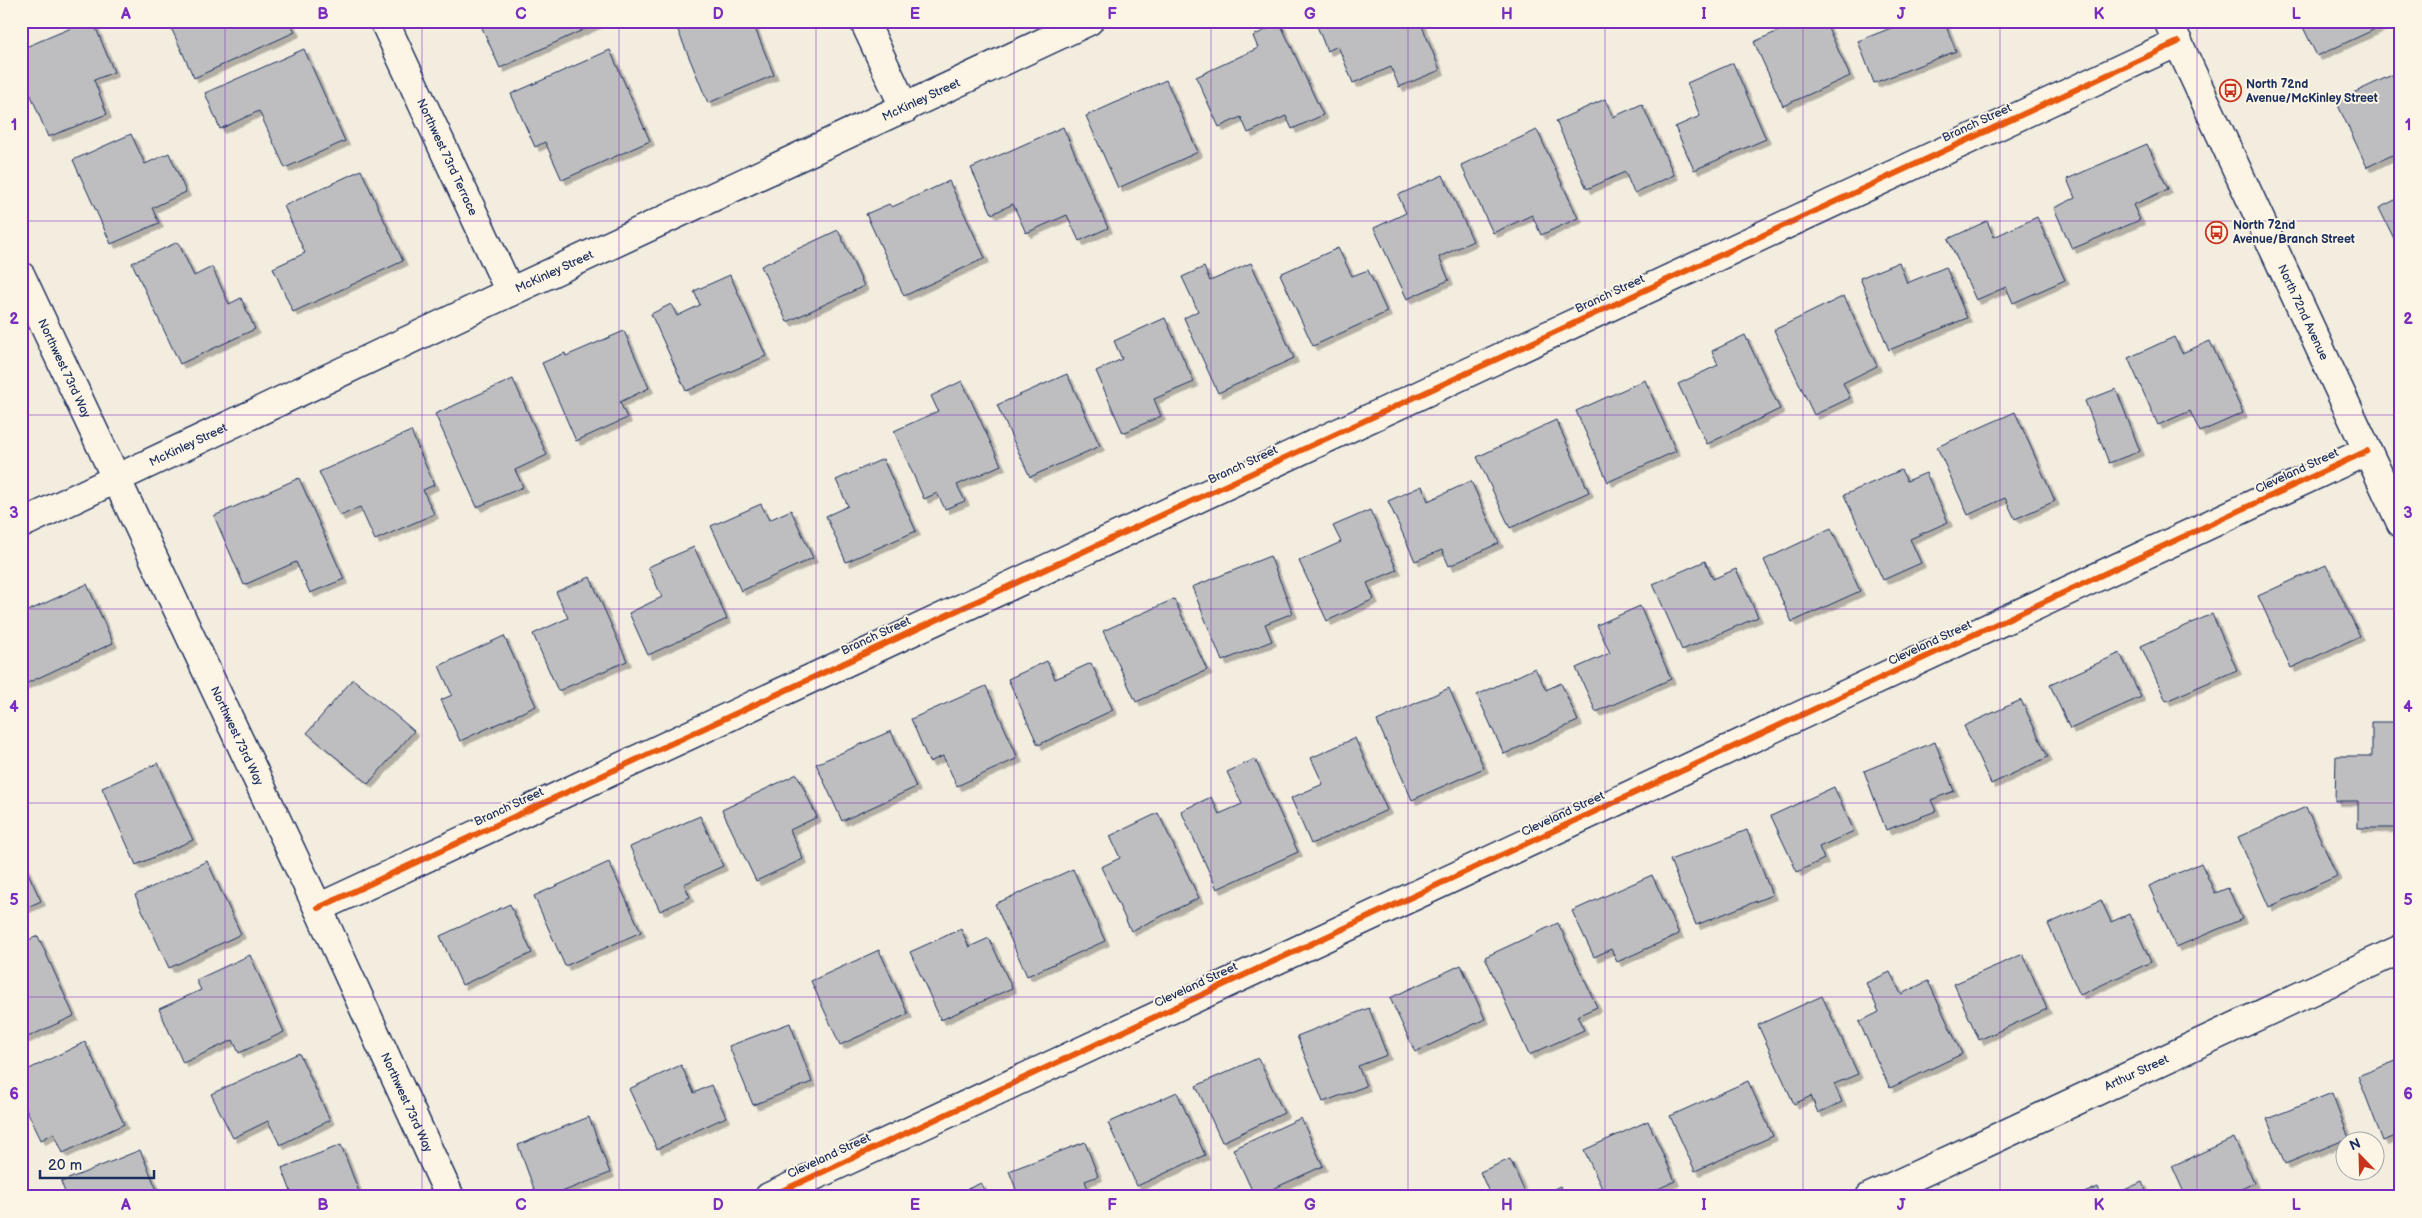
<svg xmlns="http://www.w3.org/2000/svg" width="2422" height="1218" font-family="'Balsamiq Sans',sans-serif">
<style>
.building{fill:#bebec0;stroke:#1b2f5e;filter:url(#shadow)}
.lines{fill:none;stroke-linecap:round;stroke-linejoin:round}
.minor-casing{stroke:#1b2f5e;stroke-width:31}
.tertiary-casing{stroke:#1b2f5e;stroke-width:31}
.minor{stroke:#fcf5e5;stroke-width:28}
.tertiary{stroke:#fcf5e5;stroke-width:28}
.cycleway-casing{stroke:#fcf5e5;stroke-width:9}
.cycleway{stroke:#e8590c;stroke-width:6}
.grid{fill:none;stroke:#7b2cbf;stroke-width:1;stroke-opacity:0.55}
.labels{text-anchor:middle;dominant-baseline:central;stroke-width:4;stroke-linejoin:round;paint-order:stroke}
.poi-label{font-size:12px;font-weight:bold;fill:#1b2f5e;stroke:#fcf5e5;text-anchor:start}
.street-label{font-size:12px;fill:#1b2f5e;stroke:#fcf5e5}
.neatline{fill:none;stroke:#7b2cbf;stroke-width:2}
.grid-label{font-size:16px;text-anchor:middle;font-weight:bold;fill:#7b2cbf}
</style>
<defs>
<filter id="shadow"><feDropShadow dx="4.5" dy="4.5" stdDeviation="0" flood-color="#0004"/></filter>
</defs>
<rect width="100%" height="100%" fill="#f3ede0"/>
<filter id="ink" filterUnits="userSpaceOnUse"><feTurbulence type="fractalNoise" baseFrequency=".02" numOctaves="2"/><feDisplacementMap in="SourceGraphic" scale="10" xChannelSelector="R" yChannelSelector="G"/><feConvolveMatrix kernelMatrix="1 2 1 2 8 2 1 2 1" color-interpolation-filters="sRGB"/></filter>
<g filter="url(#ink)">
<path class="building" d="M88 21H93L114 72 94 80 107 114 48 137 21 71V49Z
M168 21H290L295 32 194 78Z
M479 21H600V22L500 68Z
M674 21H752L774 75 708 103Z
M1315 21H1420L1440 70 1399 87 1391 67 1353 83 1338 46 1327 51Z
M1800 21H1825L1850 76 1783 106 1754 42Z
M1888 21H1944L1956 51 1874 83 1858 41 1891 28Z
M2300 21H2380L2382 26 2317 56Z
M1280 23 1323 115 1292 129 1286 116 1248 133 1241 117 1219 127 1196 77 1258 48 1253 36Z
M304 49 345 141 285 168 259 111 220 129 205 93Z
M610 50 650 141 562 180 545 142 535 147 511 94Z
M1733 63 1766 139 1694 170 1675 127 1700 116 1687 83Z
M2394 74 2401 87V151L2367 167 2336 101Z
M1166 80 1198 152 1118 188 1086 116Z
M1605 99 1613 117 1642 104 1674 175 1634 193 1625 172 1587 189 1556 121Z
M1063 127 1108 228 1079 241 1067 215 1026 233 1013 204 992 214 971 168Z
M1537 130 1578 218 1541 235 1532 215 1493 233 1461 165Z
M131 134 145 164 169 153 186 192 152 208 159 223 111 244 73 160Z
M2147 144 2168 189 2133 205 2140 220 2072 249 2054 208 2075 198 2067 179Z
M361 170 403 261 293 312 273 268 305 253 284 206Z
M1443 175 1473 241 1439 257 1449 280 1407 299 1374 228 1406 213 1398 195Z
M949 181 985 258 904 296 866 214 889 204 892 207Z
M2401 197V251H2400L2379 208Z
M2037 217 2065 280 2013 303 2006 287 1976 300 1948 239 1987 221 1994 237Z
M838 230 864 286 787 322 761 266Z
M178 242 194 276 212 267 229 304 241 298 255 329 180 364 132 263Z
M1338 248 1352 276 1368 270 1387 312 1313 346 1280 274Z
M1899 262 1907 283 1946 267 1967 318 1889 350 1860 278Z
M1251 263 1294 358 1218 393 1184 318 1198 311 1182 277 1204 267 1210 281Z
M730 275 766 356 686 391 651 314 671 304 677 316 700 305 694 291Z
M1844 296 1877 366 1843 383 1850 398 1814 415 1774 330Z
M1165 318 1194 382 1154 399 1161 416 1123 433 1096 371 1122 359 1114 341Z
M624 331 649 388 620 402 627 418 576 441 542 363 565 353 566 356Z
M1745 335 1780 409 1707 444 1678 384 1718 365 1712 351Z
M2174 337 2182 353 2210 341 2243 413 2200 432 2190 411 2158 425 2128 358Z
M1067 374 1100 446 1030 477 997 405Z
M513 379 547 455 515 470 523 487 477 507 435 414Z
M1645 380 1676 451 1608 482 1576 411Z
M962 381 1001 465 957 485 965 501 945 509 937 493 924 499 894 431 938 411 931 396Z
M2116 389 2140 451 2109 463 2085 401Z
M2015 412 2055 501 2015 519 2005 498 1968 515 1937 447Z
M1556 420 1589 492 1510 528 1477 457Z
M411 431 434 485 423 490 434 514 375 540 360 507 340 516 319 472Z
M883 459 916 531 846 562 826 516 848 506 836 480Z
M1901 470 1907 481 1926 473 1948 522 1910 539 1921 563 1883 580 1844 495Z
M299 478 344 579 310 593 296 562 244 585 214 516Z
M1471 481 1499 543 1449 566 1442 550 1415 561 1388 501 1422 486 1428 501Z
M761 504 769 520 791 510 813 558 741 591 711 526Z
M1370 510 1397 570 1367 583 1374 599 1327 621 1299 561 1341 542 1333 526Z
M1831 528 1860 591 1792 622 1764 560Z
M694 547 727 619 648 655 629 613 662 597 648 567Z
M1270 556 1293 613 1265 624 1272 641 1222 661 1192 587Z
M1705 561 1713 579 1736 569 1758 617 1682 650 1653 584Z
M2326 565 2360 636 2291 668 2258 596Z
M590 577 627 661 558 691 533 634 568 618 556 592Z
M87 584 113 643 21 686V614Z
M1174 599 1207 670 1136 702 1103 631Z
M1640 606 1671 679 1596 712 1576 668 1610 653 1597 625Z
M2212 614 2237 670 2166 701 2141 646Z
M504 636 536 706 460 741 441 700 452 695 439 666Z
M2120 653 2141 697 2070 729 2050 685Z
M1047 661 1055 679 1091 663 1113 710 1038 745 1008 679Z
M1535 668 1546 690 1561 683 1578 721 1504 754 1477 695Z
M353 679 414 731 368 784 307 733Z
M986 686 1018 758 957 786 943 756 929 762 911 719Z
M1449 688 1484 768 1412 800 1377 721Z
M2021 700 2048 757 1991 784 1964 726Z
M2372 722H2401V828H2358V801H2335L2336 756H2372Z
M891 731 916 787 842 821 816 764Z
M1355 738 1387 810 1311 844 1291 798 1323 784 1311 758Z
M1935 742 1954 791 1931 800 1936 811 1886 830 1864 771Z
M1255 759 1298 852 1217 889 1181 811 1211 797 1219 814 1242 804 1227 772Z
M158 763 193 840 136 865 102 788Z
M797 774 817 817 790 830 803 859 756 881 722 810Z
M1834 787 1854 831 1819 847 1824 859 1797 872 1771 816Z
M2306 807 2337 876 2269 907 2238 837Z
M1158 813 1199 898 1131 931 1101 867 1120 858 1110 836Z
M700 816 723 866 684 884 690 897 660 911 630 847Z
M1747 830 1772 895 1696 925 1670 860Z
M21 858 41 901 21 910Z
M207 861 241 934 169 968 135 895Z
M609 862 641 932 565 966 534 896Z
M2201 863 2215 893 2228 888 2242 919 2176 947 2149 886Z
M1073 869 1105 941 1027 976 995 904Z
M1652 875 1679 934 1617 962 1611 949 1594 957 1572 911Z
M2101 900 2111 922 2129 914 2151 962 2080 995 2048 924Z
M510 904 532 953 462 985 440 936Z
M1558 923 1597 1007 1577 1016 1584 1030 1529 1055 1485 957Z
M961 929 969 947 989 938 1012 988 941 1020 910 952Z
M38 936 74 1016 21 1040V943Z
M879 950 908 1014 840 1045 811 981Z
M2023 954 2047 1009 1979 1040 1954 984Z
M250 955 284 1032 239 1053 233 1040 183 1063 159 1009 201 990 196 980Z
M1461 965 1485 1019 1415 1052 1390 998Z
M1890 972 1901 994 1928 981 1962 1054 1890 1088 1859 1022 1879 1012 1866 983Z
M1822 996 1858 1074 1834 1084 1842 1102 1818 1113 1811 1096 1794 1104 1758 1025Z
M1369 1008 1387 1055 1358 1066 1366 1086 1323 1102 1297 1036Z
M790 1023 812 1082 753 1105 729 1046Z
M85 1042 124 1124 63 1153 54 1133 41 1140 21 1098V1073Z
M299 1053 330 1120 280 1145 268 1121 233 1138 211 1094Z
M1258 1058 1284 1113 1222 1142 1196 1086Z
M2401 1059V1134L2383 1141 2358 1076Z
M681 1065 694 1093 711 1085 726 1117 657 1149 629 1089Z
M1748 1081 1773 1136 1695 1171 1670 1116Z
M1177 1092 1205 1155 1137 1186 1108 1123Z
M2332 1093 2349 1138 2285 1164 2267 1119Z
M589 1117 610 1173 549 1197H537L518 1145Z
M1301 1118 1323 1166 1255 1197 1233 1149Z
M1648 1121 1675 1181 1641 1197H1606L1584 1150Z
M2234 1138 2254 1183 2224 1197H2186L2172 1166Z
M1085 1142 1098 1176 1085 1181 1091 1197H1019L1009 1171Z
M341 1145 361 1197H293L282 1168Z
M140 1150 160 1197H67L61 1182Z
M1510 1159 1527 1197H1491L1480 1172Z
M2142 1182 2149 1197H2109Z
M981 1183 987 1197H950Z
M1560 1186 1565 1197H1537Z
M2098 1187 2102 1197H2075Z"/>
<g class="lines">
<defs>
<g id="minor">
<path id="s1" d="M384 21 510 292"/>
<path d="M864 21 905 109"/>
<path id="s2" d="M21 276 318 908 450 1197"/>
<path id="s3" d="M21 524 510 292 1089 21"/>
<path d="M318 908 2178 42"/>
<path d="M769 1197 2367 451"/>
<path id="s4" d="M1870 1197 2401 949"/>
</g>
<g id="tertiary">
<path id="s5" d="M2168 21 2401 523"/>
</g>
</defs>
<use href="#minor" class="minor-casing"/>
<use href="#tertiary" class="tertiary-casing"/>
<use href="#minor" class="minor"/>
<use href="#tertiary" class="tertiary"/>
<defs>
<path id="cycleway" d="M318 908 2178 42
M769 1197 2367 451"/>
</defs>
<use href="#cycleway" class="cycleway-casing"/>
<use href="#cycleway" class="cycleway"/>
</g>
</g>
<path class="grid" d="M225 21V1197M422 21V1197M619 21V1197M816 21V1197M1014 21V1197M1211 21V1197M1408 21V1197M1605 21V1197M1803 21V1197M2000 21V1197M2197 21V1197M21 221H2401M21 415H2401M21 609H2401M21 803H2401M21 997H2401"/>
<defs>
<symbol id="bus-ring" viewBox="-11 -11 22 22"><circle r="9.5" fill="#fcf5e5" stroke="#c8321e" stroke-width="1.5"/><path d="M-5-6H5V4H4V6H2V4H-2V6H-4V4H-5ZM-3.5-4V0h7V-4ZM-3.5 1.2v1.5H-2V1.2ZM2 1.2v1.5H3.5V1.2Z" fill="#c8321e"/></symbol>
</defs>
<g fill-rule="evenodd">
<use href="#bus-ring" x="2218" y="78" width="25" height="25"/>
<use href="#bus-ring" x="2204" y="220" width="25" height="25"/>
</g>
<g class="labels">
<g class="poi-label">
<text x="2246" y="84">North 72nd<tspan x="2246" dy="14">Avenue/McKinley Street</tspan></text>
<text x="2233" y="225">North 72nd<tspan x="2233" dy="14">Avenue/Branch Street</tspan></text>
</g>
<g class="street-label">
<text stroke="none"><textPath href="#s3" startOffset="995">McKinley Street</textPath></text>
<text transform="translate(1977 123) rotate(-25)">Branch Street</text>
<text stroke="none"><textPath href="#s1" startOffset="150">Northwest 73rd Terrace</textPath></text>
<text stroke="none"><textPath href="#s3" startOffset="590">McKinley Street</textPath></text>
<text transform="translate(1610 294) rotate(-25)">Branch Street</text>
<text stroke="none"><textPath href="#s5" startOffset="321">North 72nd Avenue</textPath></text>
<text stroke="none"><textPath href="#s2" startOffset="102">Northwest 73rd Way</textPath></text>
<text stroke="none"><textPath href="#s3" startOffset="185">McKinley Street</textPath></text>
<text transform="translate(1243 465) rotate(-25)">Branch Street</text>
<text transform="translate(2297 471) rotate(-25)">Cleveland Street</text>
<text transform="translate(876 636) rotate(-25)">Branch Street</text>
<text transform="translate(1930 643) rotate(-25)">Cleveland Street</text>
<text stroke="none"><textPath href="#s2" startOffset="508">Northwest 73rd Way</textPath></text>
<text transform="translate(509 807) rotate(-25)">Branch Street</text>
<text transform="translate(1563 814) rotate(-25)">Cleveland Street</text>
<text transform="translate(1196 985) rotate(-25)">Cleveland Street</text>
<text stroke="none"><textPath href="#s4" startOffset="294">Arthur Street</textPath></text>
<text stroke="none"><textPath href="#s2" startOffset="912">Northwest 73rd Way</textPath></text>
<text transform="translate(829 1156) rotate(-25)">Cleveland Street</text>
</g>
</g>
<rect width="2422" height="1218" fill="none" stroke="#fcf5e5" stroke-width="55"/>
<g transform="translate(2360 1156) rotate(337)"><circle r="24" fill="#fcf5e5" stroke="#a2a6af"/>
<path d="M0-4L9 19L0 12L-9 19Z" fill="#c8321e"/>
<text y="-8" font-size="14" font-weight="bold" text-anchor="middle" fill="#1b2f5e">N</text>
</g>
<path d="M40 1170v8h114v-8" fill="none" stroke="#1b2f5e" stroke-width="2.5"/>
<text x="48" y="1170" font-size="15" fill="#1b2f5e" stroke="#fcf5e5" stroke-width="4" paint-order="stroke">20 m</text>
<rect x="28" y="28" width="2366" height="1162" class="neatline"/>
<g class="grid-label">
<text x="126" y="19">A</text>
<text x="323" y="19">B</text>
<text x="521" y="19">C</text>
<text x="718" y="19">D</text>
<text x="915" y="19">E</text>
<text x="1112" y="19">F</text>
<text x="1310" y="19">G</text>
<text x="1507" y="19">H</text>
<text x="1704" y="19">I</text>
<text x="1901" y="19">J</text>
<text x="2099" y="19">K</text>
<text x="2296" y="19">L</text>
<text x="14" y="130">1</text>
<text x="2408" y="130">1</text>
<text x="14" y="324">2</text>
<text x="2408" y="324">2</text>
<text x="14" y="518">3</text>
<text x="2408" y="518">3</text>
<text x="14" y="712">4</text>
<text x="2408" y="712">4</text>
<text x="14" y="905">5</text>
<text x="2408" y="905">5</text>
<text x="14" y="1099">6</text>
<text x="2408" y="1099">6</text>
<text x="126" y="1210">A</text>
<text x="323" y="1210">B</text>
<text x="521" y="1210">C</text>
<text x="718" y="1210">D</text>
<text x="915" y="1210">E</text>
<text x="1112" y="1210">F</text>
<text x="1310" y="1210">G</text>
<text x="1507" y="1210">H</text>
<text x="1704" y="1210">I</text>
<text x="1901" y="1210">J</text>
<text x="2099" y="1210">K</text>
<text x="2296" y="1210">L</text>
</g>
</svg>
